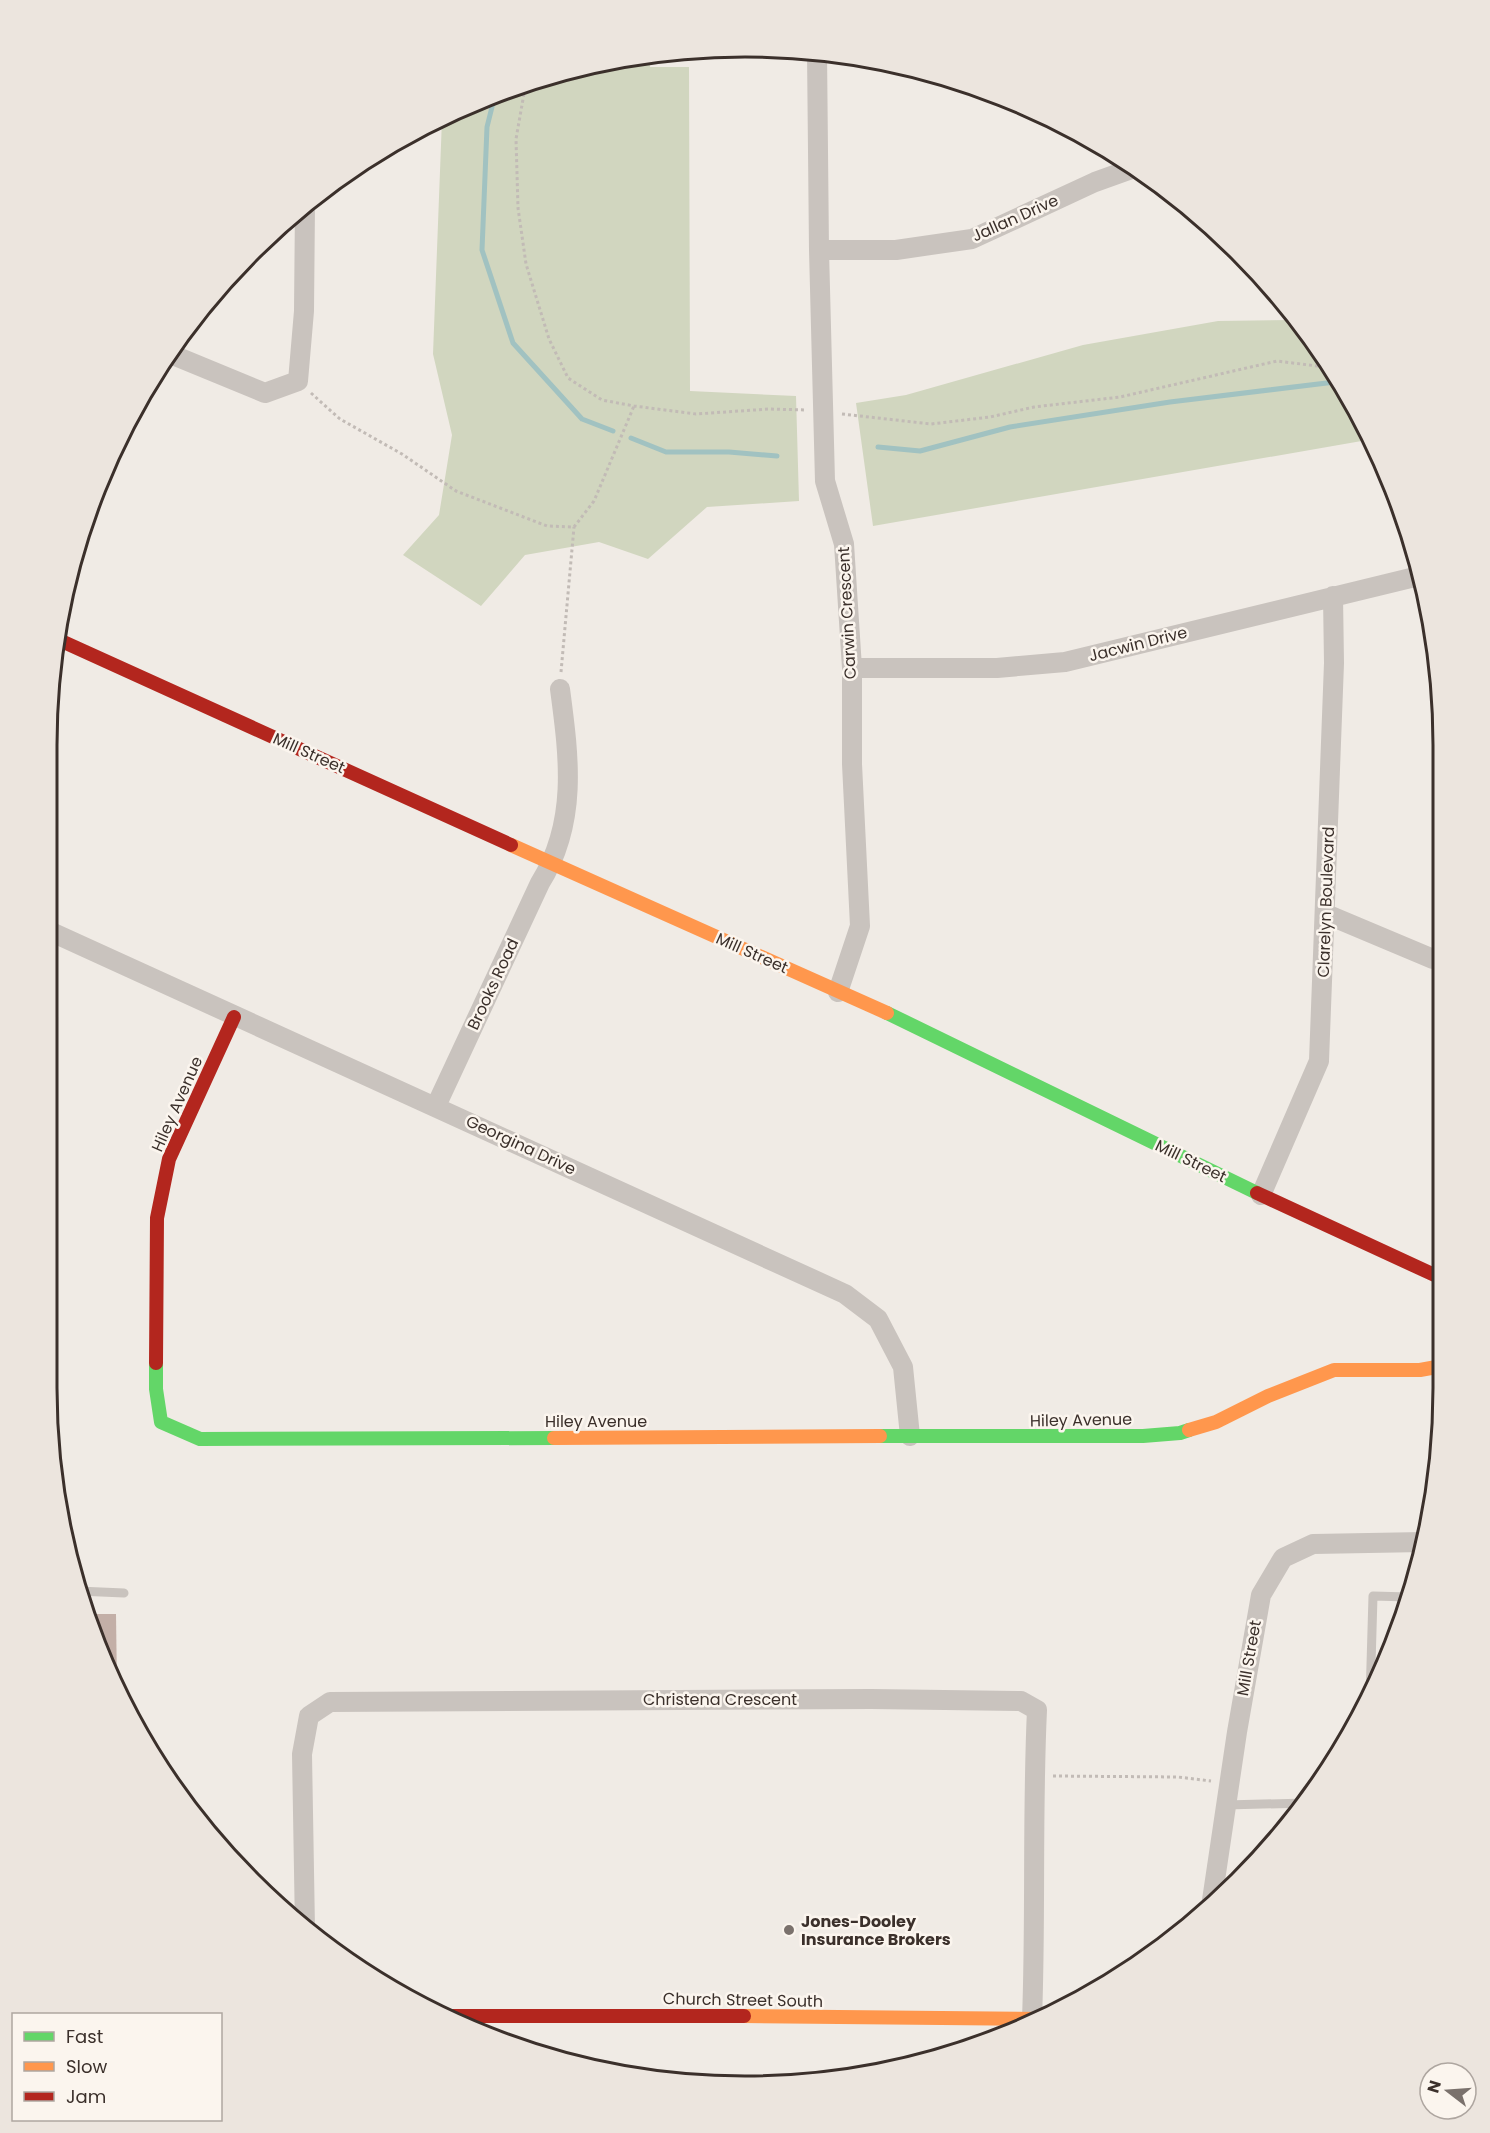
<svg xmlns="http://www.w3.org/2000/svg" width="1490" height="2133" font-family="Poppins,sans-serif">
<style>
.green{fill:#d1d6bf}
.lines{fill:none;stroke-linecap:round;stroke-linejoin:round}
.stream{stroke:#a1c2c1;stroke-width:5}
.building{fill:#c3afa7}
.path{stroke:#c2bbb6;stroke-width:3;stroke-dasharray:3 3;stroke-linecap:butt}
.lane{stroke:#c9c3be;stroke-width:9}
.street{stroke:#c9c3be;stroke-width:20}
.fast{stroke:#63d668;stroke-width:14}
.slow{stroke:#ff974d;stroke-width:14}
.jam{stroke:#b3261e;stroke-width:14}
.poi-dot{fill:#7a716c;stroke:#fbf5ee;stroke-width:2}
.labels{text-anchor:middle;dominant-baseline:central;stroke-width:5;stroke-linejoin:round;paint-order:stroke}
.street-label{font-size:16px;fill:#3b302b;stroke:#fbf5ee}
.poi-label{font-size:16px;font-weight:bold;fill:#3b302b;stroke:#fbf5ee;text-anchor:start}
.rim{fill:none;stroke:#3b302b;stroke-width:3}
</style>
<rect width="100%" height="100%" fill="#f0ebe5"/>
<path class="green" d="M650 60V67H689L690 391 796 396 799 501 707 507 648 559 599 542 525 555 481 606 403 555 439 515 452 435 433 354 442 119 520 84 605 64V67H611Z
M1294 320 1373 439 873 526 856 403 906 395 1083 345 1218 321Z"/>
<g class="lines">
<path class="stream" d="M495 95 487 127 482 250 513 343 582 419 613 431
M631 438 666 452H729L777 456
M878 447 920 451 1010 427 1170 402 1335 382"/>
</g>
<path class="building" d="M86 1614H116L117 1688 100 1656Z"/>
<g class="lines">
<path class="path" d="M526 82 516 139 518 208 526 264 549 339 568 378 602 400 634 406 696 414 769 409 806 410
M311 393 340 419 402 454 456 491 547 526 574 527 594 501 634 406
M842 414 931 424 990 417 1034 407 1120 397 1277 361 1325 367
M561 672 574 527
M1053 1776 1178 1777 1211 1781"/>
<path class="lane" d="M78 1591 124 1593
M1370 1699 1373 1596 1409 1597
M1226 1805 1306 1803"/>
<path class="street" d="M817 52 819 250 825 481 844 544 852 668V764L860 926 838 992
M819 250H896L972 239 1095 182 1134 168
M168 353 265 393 298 381 304 311 305 205
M852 668H997L1065 662 1419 576
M1326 914 1433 959 1439 958
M47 930 845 1294 878 1319 903 1367 910 1436
M436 1106 540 883C578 822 569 757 560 689
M1261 1195 1319 1061 1334 663 1333 596
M1211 1907 1237 1732 1261 1595 1283 1558 1313 1544 1424 1542
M305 1929 302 1754 309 1716 330 1702 871 1699 1021 1701 1037 1710C1032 1813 1036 1916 1032 2019"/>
<path class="fast" d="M887 1013 1257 1193
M156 1363V1389L161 1422 200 1439 554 1438
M880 1436H1143L1180 1433 1189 1430"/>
<path class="slow" d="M511 845 887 1013
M1189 1430 1216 1422 1268 1396 1334 1370H1420L1442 1366
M554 1438 880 1436
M744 2016 1041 2019"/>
<path class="jam" d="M57 639 511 845
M1257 1193 1441 1278
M156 1363 157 1218 169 1159 234 1017
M445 2016H744"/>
</g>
<circle class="poi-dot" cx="789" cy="1930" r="6"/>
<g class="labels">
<g class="street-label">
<text transform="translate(1015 218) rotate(-24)">Jallan Drive</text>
<text transform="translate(847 613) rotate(-93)">Carwin Crescent</text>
<text transform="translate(1138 644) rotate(-14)">Jacwin Drive</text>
<text transform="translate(309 753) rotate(24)">Mill Street</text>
<text transform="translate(1326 902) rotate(-88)">Clarelyn Boulevard</text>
<text transform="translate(752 953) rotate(24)">Mill Street</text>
<text transform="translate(493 984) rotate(-65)">Brooks Road</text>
<text transform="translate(177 1104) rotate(-66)">Hiley Avenue</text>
<text transform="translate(521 1145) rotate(25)">Georgina Drive</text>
<text transform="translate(1191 1161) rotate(26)">Mill Street</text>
<text transform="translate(1081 1420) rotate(-1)">Hiley Avenue</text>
<text x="596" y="1421">Hiley Avenue</text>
<text transform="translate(1249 1658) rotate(-80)">Mill Street</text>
<text x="720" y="1699">Christena Crescent</text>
<text transform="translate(743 2000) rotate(1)">Church Street South</text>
</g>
<g class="poi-label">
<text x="801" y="1921">Jones-Dooley<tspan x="801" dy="18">Insurance Brokers</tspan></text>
</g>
</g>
<path d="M0 0H1490V2133H0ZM745 57H745A688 688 0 0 1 1433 745V1388A688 688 0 0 1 745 2076H745A688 688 0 0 1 57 1388V745A688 688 0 0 1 745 57Z" fill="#ece5de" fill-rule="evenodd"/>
<path class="rim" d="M745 57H745A688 688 0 0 1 1433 745V1388A688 688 0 0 1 745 2076H745A688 688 0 0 1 57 1388V745A688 688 0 0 1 745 57Z"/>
<rect x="12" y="2013" width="210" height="108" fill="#fbf5ee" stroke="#aea6a0" stroke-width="1.5"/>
<rect x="24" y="2032" width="30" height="9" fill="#63d668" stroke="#aea6a0" stroke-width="1.5"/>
<text x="66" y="2043" font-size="18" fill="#3b302b">Fast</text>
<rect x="24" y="2062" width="30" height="9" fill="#ff974d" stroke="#aea6a0" stroke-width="1.5"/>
<text x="66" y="2073" font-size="18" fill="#3b302b">Slow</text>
<rect x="24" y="2092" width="30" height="9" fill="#b3261e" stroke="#aea6a0" stroke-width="1.5"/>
<text x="66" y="2103" font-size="18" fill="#3b302b">Jam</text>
<g transform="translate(1448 2091) rotate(287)"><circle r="28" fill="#fbf5ee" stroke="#aea6a0" stroke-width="1.5"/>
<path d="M0-4.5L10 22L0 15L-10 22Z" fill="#7a716c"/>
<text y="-9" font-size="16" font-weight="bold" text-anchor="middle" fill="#3b302b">N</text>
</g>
</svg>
